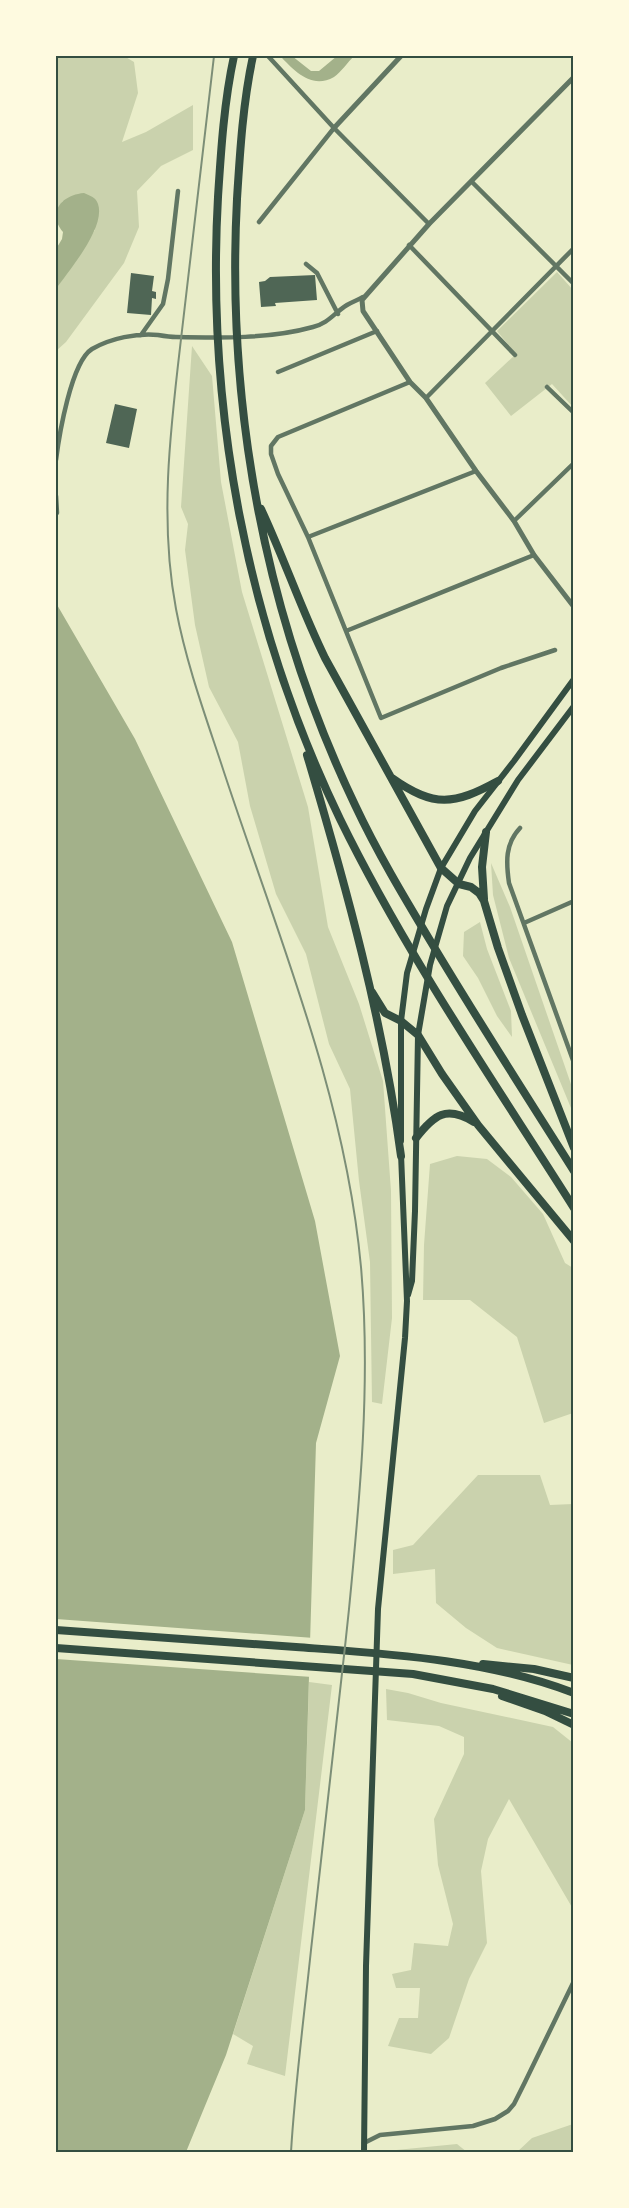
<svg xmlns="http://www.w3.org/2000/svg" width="629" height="2208" font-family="Raleway,sans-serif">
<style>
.green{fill:#cad2ad}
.water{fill:#a3b18a}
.pier{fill:#e9edc9}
.building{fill:#4f6655}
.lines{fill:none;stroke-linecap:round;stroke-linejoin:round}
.minor{stroke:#617663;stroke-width:4.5}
.tertiary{stroke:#617663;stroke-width:5}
.secondary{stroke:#344e41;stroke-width:6}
.motorway{stroke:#344e41;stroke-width:8}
.rail{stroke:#7c8e77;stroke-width:2}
.neatline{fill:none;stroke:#344e41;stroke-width:2}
</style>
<rect width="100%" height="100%" fill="#e9edc9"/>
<path class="green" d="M56 56H124L134 62 138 93 122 142 146 132 193 105V150L161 166 137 191 139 227 124 263 66 342 56 351V289L95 230 63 201 56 212Z
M557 272 573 290V407L552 384 511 416 485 383 516 354 497 331Z
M192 346 212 376 221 482 242 592 308 807 328 927 359 1004 383 1081 391 1191 392 1318 382 1404 372 1402 370 1262 359 1181 350 1089 329 1044 306 954 276 894 250 806 238 742 209 687 195 625 185 550 188 524 181 507Z
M491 863 510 907 573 1090V1100L571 1108 509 958 493 895Z
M480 922 487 949 511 1011 512 1037 497 1016 478 978 463 956 464 932Z
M457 1156 487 1159 511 1177 543 1214 565 1263 573 1268V1413L544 1423 517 1337 470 1300H423L424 1245 430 1164Z
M478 1475H540L550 1505 573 1504V1665L497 1648 466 1628 436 1603 435 1569 393 1574V1550L413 1545Z
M309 1682 332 1685 285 2076 247 2064 253 2046 233 2034 305 1810Z
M386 1689 408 1693 441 1703 553 1727 573 1743V1909L509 1799 488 1839 481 1871 487 1943 469 1979 449 2038 431 2054 388 2046 399 2018H418L420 1988H396L392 1974 411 1970 414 1943 448 1946 453 1924 438 1865 434 1819 464 1754V1737L439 1726 387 1720Z
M573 2124V2152H517L532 2138Z
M457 2144 467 2152H376Z"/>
<path class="water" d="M280 56H292L311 71H319L337 56H354C348 62 341 72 334 77 311 90 294 70 280 56Z
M84 193C90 196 96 197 98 204 106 228 69 270 56 289V249L62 239 63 232C47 213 61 195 84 193Z
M56 603 135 739 232 942 315 1221 340 1356 316 1443 305 1810 226 2055 186 2152H56Z"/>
<path class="pier" d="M56 1619 314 1638 312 1677 56 1659Z"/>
<path class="building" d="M131 273 154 276 152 291 156 292V299L152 298 151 315 127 313Z
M315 275 317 300 275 303 276 306 261 307 259 282 265 281 270 277Z
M115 404 137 409 129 448 106 443Z"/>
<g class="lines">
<path class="minor" d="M268 56 334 128 429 224
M472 182 574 284
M259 222 334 128
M409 245 515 355
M306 264 317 273 338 314
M141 335 163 304 168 279 178 191
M278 372 377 331
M410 382 278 437 271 446V454L278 474 308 537 381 718 501 668 555 650
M547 387 574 413
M426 398 574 248
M56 460C59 436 71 362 92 349 111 338 137 333 158 335 164 336 170 337 176 337 221 338 270 339 313 327 329 323 334 313 347 305 352 302 358 300 363 297
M56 496 57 513
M514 521 574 463
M308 537 476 471
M346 631 534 555
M520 828C505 844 506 862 509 883L574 1063
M524 923 574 901
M364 2143 380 2135 473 2126 495 2119 508 2111 514 2104 525 2082 574 1981"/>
<path class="tertiary" d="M574 77 429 224 362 300 363 311 410 382 426 398 476 471 514 521 534 555 574 607
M334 128 401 56"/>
<path class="secondary" d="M401 1141V1021L407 973 426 909 441 868 475 811 514 761 574 679
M408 1295 412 1281 415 1211 418 1035 430 965 447 906 470 858 518 780 574 706
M364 2152 366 1966 378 1609 405 1338 407 1301 401 1154"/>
<path class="motorway" d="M234 56C224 102 221 150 218 197 206 411 247 626 340 819 406 954 493 1080 574 1208
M253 56C243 102 240 151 237 199 226 407 265 617 355 805 377 852 404 897 431 942 477 1019 526 1095 574 1171
M261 509C284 558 301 609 325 658L441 868 459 884 471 887 479 893 484 901 498 948 522 1015 574 1148
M307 755C346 886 383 1020 401 1156
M392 778C434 808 454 805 498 781
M484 899 482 867 486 832
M372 992 385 1013 401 1021 418 1035 442 1074 478 1125 574 1241
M416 1138C434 1115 446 1105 474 1122
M56 1630C136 1636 216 1642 296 1647 390 1654 485 1659 574 1693
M56 1648 413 1674 493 1689 574 1714
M483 1664 534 1669 574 1678
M502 1696 545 1711 574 1725"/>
<path class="rail" d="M214 56C204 144 194 233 183 322 172 417 158 514 176 609 186 662 204 712 221 763 275 929 345 1092 361 1267 371 1381 360 1497 349 1609 337 1723 324 1837 311 1950 304 2017 295 2085 291 2152"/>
</g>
<rect width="629" height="2208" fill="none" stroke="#fefae0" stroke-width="114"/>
<rect x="57" y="57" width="515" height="2094" class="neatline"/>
</svg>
